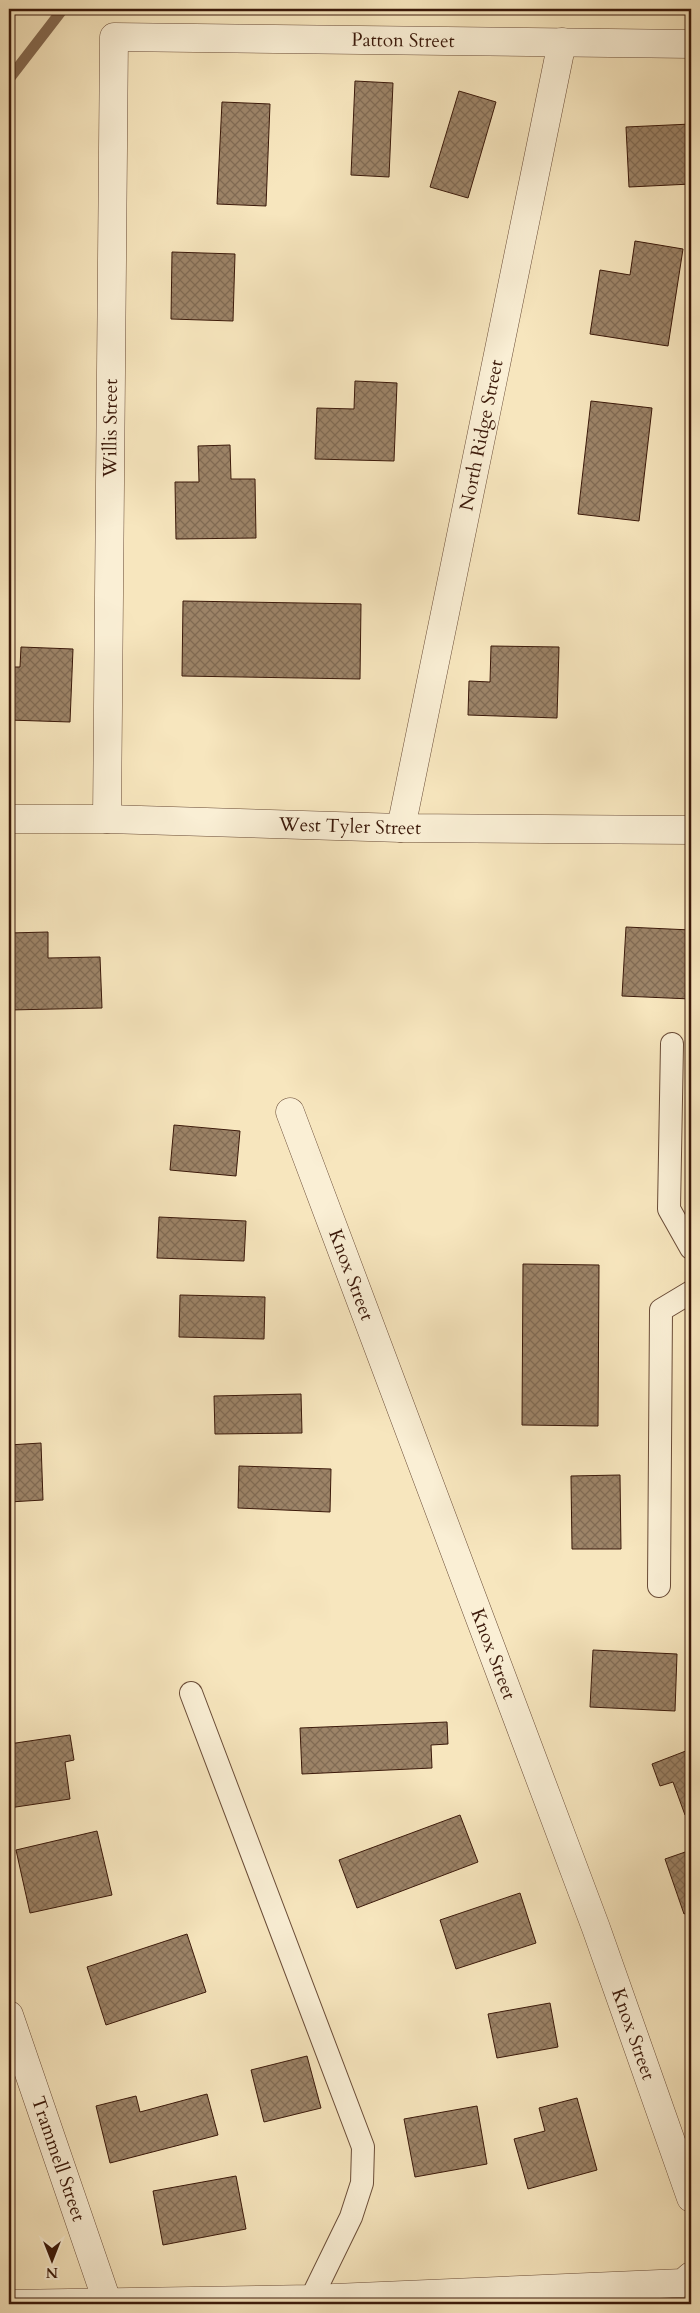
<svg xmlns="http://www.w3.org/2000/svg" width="700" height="2313" font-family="Cardo,serif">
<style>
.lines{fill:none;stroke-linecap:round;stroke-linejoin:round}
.stream{stroke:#856a51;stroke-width:11}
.building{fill:url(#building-cross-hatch);stroke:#3b190a}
.service-casing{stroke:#6a4c37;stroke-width:24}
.minor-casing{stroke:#6a4c37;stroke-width:29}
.service{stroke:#faefd5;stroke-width:22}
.minor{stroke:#faefd5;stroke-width:28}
.labels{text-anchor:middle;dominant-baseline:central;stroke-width:4;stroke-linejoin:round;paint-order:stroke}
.street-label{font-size:19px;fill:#3b190a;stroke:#faefd5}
</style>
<defs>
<pattern id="building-cross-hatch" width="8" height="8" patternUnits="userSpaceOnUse" patternTransform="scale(1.25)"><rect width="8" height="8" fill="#9d8468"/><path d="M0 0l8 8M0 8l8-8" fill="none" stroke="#816b54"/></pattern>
</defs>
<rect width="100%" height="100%" fill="#f7e6be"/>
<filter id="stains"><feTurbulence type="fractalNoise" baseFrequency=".004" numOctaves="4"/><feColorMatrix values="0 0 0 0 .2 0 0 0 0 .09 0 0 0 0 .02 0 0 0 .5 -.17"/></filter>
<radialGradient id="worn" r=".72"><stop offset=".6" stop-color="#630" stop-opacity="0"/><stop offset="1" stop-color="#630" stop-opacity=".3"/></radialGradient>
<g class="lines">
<path class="stream" d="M9 79 63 9"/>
</g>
<path class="building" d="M355 81 393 83 389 177 351 175Z
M459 91 496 102 468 198 430 187Z
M222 102 270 104 266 206 217 204Z
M691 124V184L629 187 626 127Z
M635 241 683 249 668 346 590 334 600 270 630 275Z
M172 252 235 254 233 321 171 319Z
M355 381 397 383 394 461 315 459 317 408 354 409Z
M591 401 652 408 639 521 578 514Z
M230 445 231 479H255L256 538 176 539 175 482H199L198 446Z
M183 601 361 604 360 679 182 676Z
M491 646 559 647 557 718 468 715 469 681 490 682Z
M21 647 73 649 70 722 9 720V667H20Z
M626 927 691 930V999L622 996Z
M48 932V958L100 957 102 1008 9 1010V933Z
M174 1125 240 1131 236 1176 170 1170Z
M159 1217 246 1221 244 1261 157 1258Z
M523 1264 599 1265 598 1426 522 1425Z
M180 1295 265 1297 264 1339 179 1337Z
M301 1394 302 1433 215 1434 214 1396Z
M41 1443 43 1500 9 1502V1445Z
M239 1466 331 1469 330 1512 238 1508Z
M620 1475 621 1549H572L571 1476Z
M593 1650 677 1654 675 1711 590 1707Z
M447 1722 448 1744 431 1745 432 1768 302 1774 300 1728Z
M70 1735 74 1760 65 1762 70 1799 9 1808V1744Z
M691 1749V1813L685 1815 673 1782 660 1786 652 1764Z
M460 1815 478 1862 357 1908 339 1860Z
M97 1831 112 1895 30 1913 16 1850Z
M691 1850V1911L684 1914 665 1859Z
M520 1893 536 1943 456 1969 440 1920Z
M187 1934 206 1992 106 2025 87 1967Z
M550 2003 558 2047 497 2058 488 2014Z
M307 2056 321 2108 264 2122 251 2070Z
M207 2094 218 2135 110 2163 96 2106 136 2096 140 2112Z
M577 2098 597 2170 528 2189 514 2139 545 2131 539 2108Z
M477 2106 487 2164 415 2177 404 2119Z
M236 2176 246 2229 163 2245 153 2191Z"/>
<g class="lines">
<defs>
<path id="service" d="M672 1044 669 1209 691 1248
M659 1586 661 1310 691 1292
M191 1693 363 2147 362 2183 351 2217 311 2299"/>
<g id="minor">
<path id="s1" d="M9 819H107L401 828 691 830"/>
<path id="s2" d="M107 819 114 37 691 44"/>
<path id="s3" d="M401 828 562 42"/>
<path id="s4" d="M290 1112 596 1928 691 2198"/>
<path id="s5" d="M9 2015 108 2304"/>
<path d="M9 2304 311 2299 683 2283 691 2276"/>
</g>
</defs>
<use href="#service" class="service-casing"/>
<use href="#minor" class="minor-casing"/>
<use href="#service" class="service"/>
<use href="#minor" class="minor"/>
</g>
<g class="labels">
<g class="street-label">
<text stroke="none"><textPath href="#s2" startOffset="1071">Patton Street</textPath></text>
<text stroke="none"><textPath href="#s2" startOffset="391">Willis Street</textPath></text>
<text stroke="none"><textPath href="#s3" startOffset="401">North Ridge Street</textPath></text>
<text stroke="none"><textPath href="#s1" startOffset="341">West Tyler Street</textPath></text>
<text stroke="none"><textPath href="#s4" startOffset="174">Knox Street</textPath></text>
<text stroke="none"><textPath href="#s4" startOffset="579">Knox Street</textPath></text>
<text stroke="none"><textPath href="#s4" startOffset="984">Knox Street</textPath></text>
<text stroke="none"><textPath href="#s5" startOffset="152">Trammell Street</textPath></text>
</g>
</g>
<rect width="700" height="2313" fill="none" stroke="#f7e6be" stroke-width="30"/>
<rect x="10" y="10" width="680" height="2293" fill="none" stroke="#3b190a" stroke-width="2.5"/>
<rect x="15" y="15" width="670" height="2283" fill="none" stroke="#3b190a"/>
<g transform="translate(52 2260) rotate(180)" stroke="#faefd5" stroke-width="4" paint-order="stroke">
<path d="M0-4L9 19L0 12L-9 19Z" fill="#3b190a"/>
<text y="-8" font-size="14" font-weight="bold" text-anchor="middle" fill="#3b190a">N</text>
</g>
<rect width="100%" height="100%" filter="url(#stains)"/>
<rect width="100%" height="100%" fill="url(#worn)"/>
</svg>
